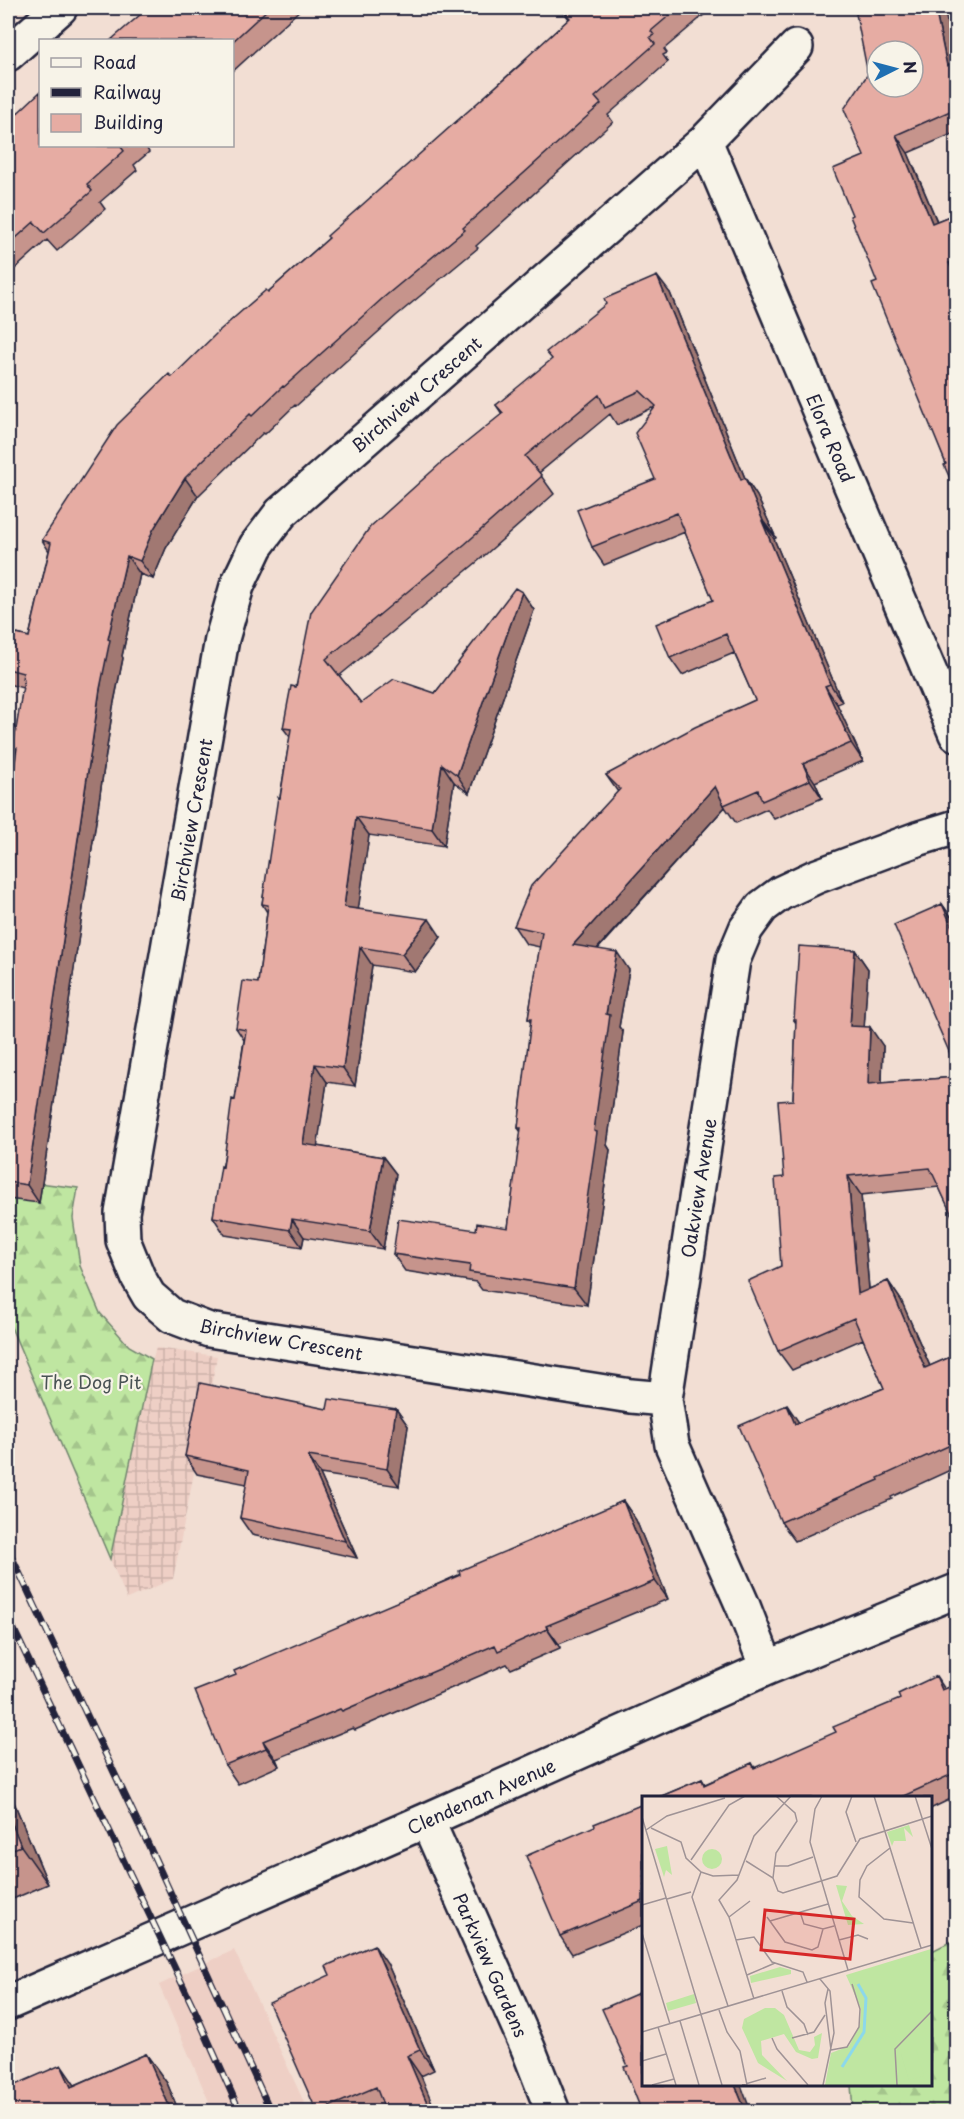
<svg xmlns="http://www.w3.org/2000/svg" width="964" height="2119" font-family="'Playpen Sans',sans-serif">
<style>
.built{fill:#eecfc5}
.industrial{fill:url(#industrial-grid)}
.forest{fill:url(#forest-firs);stroke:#70846e;stroke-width:1.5}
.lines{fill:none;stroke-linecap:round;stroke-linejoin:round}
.street-casing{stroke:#22223b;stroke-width:38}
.street{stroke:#f7f3e8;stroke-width:33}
.rail-casing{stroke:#22223b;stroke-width:7}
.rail{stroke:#f7f3e8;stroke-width:4.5;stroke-dasharray:14;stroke-linecap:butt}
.wall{fill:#c6948c;stroke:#22223b;stroke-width:1.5}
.shaded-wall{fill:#a17872;stroke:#22223b;stroke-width:1.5}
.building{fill:#e6aca3;stroke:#22223b;stroke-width:1.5;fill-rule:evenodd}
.labels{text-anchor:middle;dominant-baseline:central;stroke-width:4.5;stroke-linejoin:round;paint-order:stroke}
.street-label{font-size:18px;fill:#22223b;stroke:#f7f3e8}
.park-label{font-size:18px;fill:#495354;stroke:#f7f3e8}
.inset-river{fill:none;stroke:#8cd8eb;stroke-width:3}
.inset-road{fill:none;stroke:#9f9396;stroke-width:1.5}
.view{fill:#d62828;fill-opacity:0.15;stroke:#d62828;stroke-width:3}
.inset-edge{fill:none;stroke:#22223b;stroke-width:3}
</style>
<defs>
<pattern id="industrial-grid" width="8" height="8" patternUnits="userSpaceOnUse" patternTransform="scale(1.5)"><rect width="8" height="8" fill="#eecfc5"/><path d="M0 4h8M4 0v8" fill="none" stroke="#ccb1aa"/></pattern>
<pattern id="forest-firs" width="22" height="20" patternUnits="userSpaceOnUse" patternTransform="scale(1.5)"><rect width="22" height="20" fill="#bfe6a1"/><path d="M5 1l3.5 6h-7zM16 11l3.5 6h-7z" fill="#a4c58c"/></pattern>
</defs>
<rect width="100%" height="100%" fill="#f2ded3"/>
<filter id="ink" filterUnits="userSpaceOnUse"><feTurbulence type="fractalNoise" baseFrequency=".0167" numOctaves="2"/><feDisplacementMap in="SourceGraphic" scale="12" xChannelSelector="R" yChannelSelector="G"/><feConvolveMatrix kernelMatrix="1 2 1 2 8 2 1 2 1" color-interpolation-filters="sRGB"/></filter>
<g filter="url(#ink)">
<path class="built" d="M234 1950 254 1993 308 2111H213L159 1985Z"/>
<path class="industrial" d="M156 1348 217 1356 173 1579 127 1599 110 1559 147 1377Z"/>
<path class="forest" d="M8 1179 78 1188 73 1218 80 1266 100 1313 129 1346 152 1359 110 1559 8 1320Z
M956 1939V2111H853L851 2085 930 2084V1952Z"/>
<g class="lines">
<defs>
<path id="street" d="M8 54 60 8
M705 141 956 734
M665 1399 631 1396 209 1330 172 1316 149 1296 138 1277 123 1240 122 1213 222 639 237 586 256 546 281 513 705 141 796 47
M767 1668 743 1606 672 1445 665 1399 733 960 746 929 762 907 781 893 815 877 917 839 956 827
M427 1820 528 2048 553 2112
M8 2003 427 1820 767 1668 956 1591"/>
</defs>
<use href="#street" class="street-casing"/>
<use href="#street" class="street"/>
<defs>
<path id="rail" d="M8 1549 149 1846 271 2112
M8 1617 196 2013 240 2112"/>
</defs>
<use href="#rail" class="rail-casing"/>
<use href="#rail" class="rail"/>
</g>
<path class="wall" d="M148 8H302L232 72V40Z
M568 8H712L664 49 667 53 663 55 668 62 608 115 613 122 476 246 478 248 396 316 296 406 295 405 265 434 263 433 198 496 166 548 153 579 140 574 122 656 123 658 113 707 39 1203 8 1199V815L17 753 13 748 23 688 8 684V632L29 637 49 551 42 540 172 377 329 238 526 59 569 19 564 12Z
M858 8H942L945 12 955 63 957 62V132L908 153 937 221 957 213V494L946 464 852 215 864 156 868 74Z
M8 122 40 146H148L146 147 149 152 134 165 137 170 100 202 105 209 57 251 47 240 8 275Z
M670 293 745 478 757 496 776 538 774 539 842 702 837 704 863 761 815 782 822 798 774 819 767 809 736 823 725 807 598 949 629 970 619 1027 623 1032 607 1145 610 1150 587 1305 482 1290 476 1282 405 1271 393 1254 476 1230 508 1228 521 1132 518 1128 531 1023 528 1019 540 947 526 944 514 926 618 792 606 775 755 700 734 653 682 675 670 658 713 600 685 532 604 565 592 547 655 479 654 410 652 408 617 425 610 414 539 473 554 494 477 562 339 676 361 703 435 693 522 592 534 610 469 793 454 782 444 846 369 835 358 909 441 937 415 972 372 965 355 1086 327 1082 317 1146 383 1157 396 1174 383 1249 304 1237 302 1247 225 1235 213 1217 235 1100 244 1040 236 1028 258 983 267 912 262 904 290 737 283 728 296 687 502 414 496 405Z
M942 904 957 925V1226L939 1187 861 1195 869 1289 888 1281 901 1300 930 1366 957 1354V1467L891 1497 892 1499 795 1541 781 1522 799 1423 884 1388 863 1339 792 1370 778 1351 784 1177 793 1100 796 1023 794 1020 855 950 868 969 864 1027 883 1046 882 1083 956 1077Z
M327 1409H396L408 1426 399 1486 320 1474 357 1558 252 1535 240 1518 247 1484 197 1474 185 1456Z
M623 1501 636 1520 668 1599 559 1644 560 1648 511 1669 507 1664 355 1730 353 1728 276 1759 279 1766 238 1784 225 1765 236 1675Z
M957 1684V1796L930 1809V1798H657L702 1779 705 1784 752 1763 755 1768Z
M8 1788 48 1884 8 1901Z
M643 1804V1925L572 1954 560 1936 595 1826Z
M388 1965 434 2070 421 2076 385 2108 378 2112H317Z
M146 2054 167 2083 179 2112H8L75 2085Z"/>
<path class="shaded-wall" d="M935 8H942L945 12 957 70 947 66Z
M896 135 908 153 945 241 932 223Z
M949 263 957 274V282Z
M657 276 670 293 753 498 741 480Z
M185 478 198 496 166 548 153 579 140 561 153 530Z
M745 478 757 496 776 538 763 521Z
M762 521 774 539 842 702 830 684Z
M127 556 140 574 122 656 123 658 113 707 39 1203 27 1185 100 689 108 639Z
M522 592 534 610 469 793 457 775Z
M825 686 837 704 863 761 851 743Z
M442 764 454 782 444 846 432 829Z
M803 764 815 782 822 798 810 780Z
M715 786 725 807 585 962 573 945Z
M356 817 369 835 356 925 344 907Z
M942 904 957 925V938Z
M429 919 441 937 415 972 402 954Z
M360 947 372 965 355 1086 343 1068Z
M855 950 868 969 863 1045 850 1026Z
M617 952 629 970 619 1027 623 1032 607 1145 610 1150 587 1305 574 1288 594 1131 606 1014Z
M870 1027 883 1046 881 1103 868 1084Z
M315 1064 327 1082 315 1162 303 1144Z
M383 1157 396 1174 383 1249 370 1231Z
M848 1176 861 1195 871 1313 858 1294Z
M292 1219 304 1237 302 1247 290 1230Z
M888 1281 901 1300 939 1387 925 1368Z
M787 1405 800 1424H795Z
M396 1409 408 1426 399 1486 387 1469Z
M308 1456 320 1474 357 1558 345 1541Z
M623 1501 636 1520 668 1599 655 1581Z
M546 1626 559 1644 560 1648 547 1629Z
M936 1676 949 1695 942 1690Z
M263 1741 276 1759 279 1766 266 1748Z
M8 1788 48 1884 21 1846 8 1814Z
M374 1945 388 1965 434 2070 420 2050Z
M146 2054 167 2083 179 2112H172L170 2108Z
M407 2056 421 2076 436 2112H431Z
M61 2065 81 2094 71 2087Z
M735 2085H741L751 2112H746Z"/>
<path class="building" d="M148 8H269L232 42V40H111Z
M568 8H678L651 31 654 35 650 37 655 44 595 97 601 104 463 228 465 230 383 298 284 387 283 386 252 416 250 414 185 478 153 530 140 561 127 556 108 639 110 640 100 689 27 1185 8 1182V815L17 748H13L24 680 22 679 23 673 8 669V632L29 637 51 543 42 540 117 425 169 374 172 377 220 330 266 290 268 292 329 238 327 236 527 59 526 58 570 18 564 12Z
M863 8H935L947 66 957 62V108L896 135 932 223 957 213V260L949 263 957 282V494L944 465 946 464 872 284 877 282 850 216 852 215 833 169 864 156 844 109 868 74 855 9ZM877 51H913V87H877Z
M40 92V146H122L121 147 124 151 87 184 92 191 44 233 34 222 8 245V122Z
M657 276 741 480 745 478 763 521H762L830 684 825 686 851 743 803 764 810 780 762 801 758 790 724 805 715 786 573 945 617 952 606 1014 610 1015 594 1131 597 1132 574 1288 469 1272 470 1265 393 1254 398 1219 476 1230 477 1223 508 1228 521 1128H518L531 1019H528L542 932 514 926 531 886 620 789 606 775 695 727 755 700 726 634 670 658 656 624 713 600 677 513 592 547 577 510 655 479 635 433 656 406 640 391 605 407 599 395 525 456 542 476 465 544 326 659 361 703 394 679 435 693 515 588 522 592 457 775 442 764 432 829 356 817 344 907 429 919 402 954 360 947 343 1068 315 1064 303 1144 383 1157 370 1231 292 1219 290 1230 213 1217 221 1166 223 1167 232 1099 235 1100 246 1030 236 1028 243 981 258 983 268 905 262 904 278 797 280 798 291 729 283 728 291 686 296 687 311 612 370 527 441 463 503 413 496 405 552 359 546 352 606 304 604 299Z
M942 904 957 938V1226L930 1168 848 1176 858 1294 888 1281 925 1368 957 1354V1442L878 1478 879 1480 781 1522 739 1426 787 1405 795 1424 884 1388 854 1318 778 1351 748 1281 781 1266 775 1178 784 1177 778 1101 793 1100 796 1020H794L799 946 855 950 850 1026 870 1027 868 1084 956 1077 951 1064 954 1063 894 925Z
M200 1383 327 1409 329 1399 396 1409 387 1469 308 1456 345 1541 240 1518 249 1470 185 1456Z
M623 1501 655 1581 546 1626 547 1629 498 1651 495 1645 342 1711 340 1709 263 1741 266 1748 225 1765 195 1691 236 1675 234 1671 460 1575 459 1571Z
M936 1676 942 1690 957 1684V1772L899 1798H657L702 1779 704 1785 752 1763 754 1768 836 1732 833 1727 900 1699 898 1694Z
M643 1804V1901L560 1936 526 1856 595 1826 594 1824Z
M8 1814 21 1846 8 1851Z
M374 1945 420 2050 407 2056 431 2112H386L376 2087 317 2112 269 2003 330 1975 326 1966Z
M641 1992 643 1996V2085H735L746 2112H648L647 2110 642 2112 624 2067 628 2066 602 2009Z
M146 2054 170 2108 163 2112H8V2088L61 2065 71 2087Z"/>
</g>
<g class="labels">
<g class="street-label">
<text transform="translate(416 394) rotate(-41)">Birchview Crescent</text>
<text transform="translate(831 438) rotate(67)">Elora Road</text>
<text transform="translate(191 820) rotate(-80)">Birchview Crescent</text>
<text transform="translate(698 1188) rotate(-81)">Oakview Avenue</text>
<text transform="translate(281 1339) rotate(10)">Birchview Crescent</text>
<text transform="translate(481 1796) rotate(-24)">Clendenan Avenue</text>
<text transform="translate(491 1965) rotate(66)">Parkview Gardens</text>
</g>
<g class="park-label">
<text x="91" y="1381">The Dog Pit</text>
</g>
</g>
<g transform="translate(642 1796)">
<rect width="290" height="290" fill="#f2ded3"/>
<path d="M267 29 271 41 262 32 264 45H252L250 50 245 36Z" fill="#bfe6a1"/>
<path d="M194 89 205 90 200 105 210 120 222 128 206 129ZM123 212H133L142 219 157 254 168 256 173 249 172 241 180 237 176 262 170 263 154 256 142 238 119 245 120 259 145 285 116 267 100 232 102 223Z" fill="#bfe6a1"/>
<path d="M289 153V289H183L189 257 207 250 218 228 219 213 204 179ZM138 171 149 174V178L109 187 108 180ZM52 198 54 207 26 215 24 207Z" fill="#bfe6a1"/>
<path d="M25 50 30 79 24 74 22 81 13 53ZM60 63a10 10 0 1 1 20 0a10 10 0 1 1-20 0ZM274 253 282 280 267 284 259 258Z" fill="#bfe6a1"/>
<path class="inset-river" d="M200 271 222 236 224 202 216 188"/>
<path class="inset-road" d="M180 0 173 13 168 46 206 174M210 0 204 16 214 46M232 0 279 152M273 0 290 53M0 21 80 289M9 32 39 46 44 62 59 76 50 101 86 210M4 34 25 20 83 2M248 52 225 70 218 84 217 101 242 123 271 127M49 64 87 9 103 0M104 65 131 82 136 95 141 97 195 80 218 43 290 20M133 70H146L171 61M59 76 71 80 97 79M131 82 134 57 155 25 153 17 134 0M25 103 49 96M0 109 24 102M158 116 162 128 181 133 192 130M87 121 108 105M125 121 143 146 170 154 176 151 181 133M128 125 186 108M0 137 28 228M94 144 112 141 130 166 161 176 165 186M197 144 216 139 226 143M105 179 133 167M178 183 188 195 192 237 181 289M186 193 183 207 189 254M140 195 145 211 162 228 166 239M112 203 87 121 77 104 95 84 112 40 149 0M77 214 85 236 98 255 105 289M38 225 57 289M16 231 34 289M0 236 290 149M130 242 135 253 166 289M150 242 172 236 183 219M189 254 205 251 217 231 218 213 210 188M0 265 24 258M10 289 32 283M100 289 124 282M255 289 253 253 290 215"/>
<path class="view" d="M123 114 212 123 208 163 119 154Z"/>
<rect width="290" height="290" class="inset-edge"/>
</g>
<rect width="964" height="2119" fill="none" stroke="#f7f3e8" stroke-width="30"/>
<rect x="15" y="15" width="934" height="2089" fill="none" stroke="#22223b" stroke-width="2" filter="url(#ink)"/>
<rect x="39" y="39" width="195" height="108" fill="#f7f3e8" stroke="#a29fa3" stroke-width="1.5"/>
<rect x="51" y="58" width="30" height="9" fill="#f7f3e8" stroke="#a29fa3" stroke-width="1.5"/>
<text x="93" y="69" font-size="18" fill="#22223b">Road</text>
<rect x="51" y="88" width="30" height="9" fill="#22223b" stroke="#a29fa3" stroke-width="1.5"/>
<text x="93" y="99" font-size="18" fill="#22223b">Railway</text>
<rect x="51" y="114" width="30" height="18" fill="#e6aca3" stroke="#a29fa3" stroke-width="1.5"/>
<text x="93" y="129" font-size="18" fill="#22223b">Building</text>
<g transform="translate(895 69) rotate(84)"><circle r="28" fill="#f7f3e8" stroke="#a29fa3" stroke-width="1.5"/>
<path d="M0-4.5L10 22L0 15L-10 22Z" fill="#1f6fb2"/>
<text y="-9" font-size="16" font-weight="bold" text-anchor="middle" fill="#22223b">N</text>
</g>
</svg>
